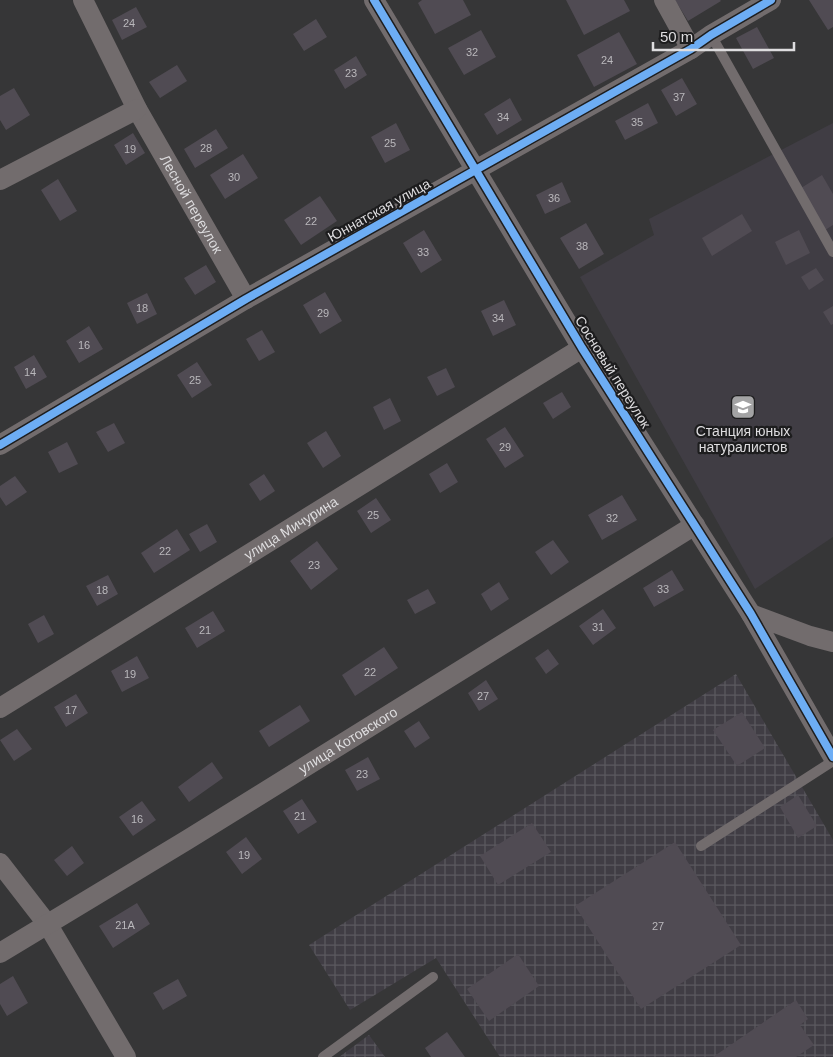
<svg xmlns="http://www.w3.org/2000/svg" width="833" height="1057" font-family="Arial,sans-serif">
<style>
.built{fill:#403d44}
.industrial{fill:url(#industrial-grid)}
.building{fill:#504b53}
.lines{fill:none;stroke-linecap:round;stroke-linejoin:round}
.lane{stroke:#726c6d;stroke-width:10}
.street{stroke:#726c6d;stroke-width:20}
.cycleway-casing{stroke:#1d1d1e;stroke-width:11}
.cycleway{stroke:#6dadf4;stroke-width:8}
.labels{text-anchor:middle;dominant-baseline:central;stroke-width:4.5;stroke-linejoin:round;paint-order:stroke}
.number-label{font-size:11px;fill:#bab8bc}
.street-label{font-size:14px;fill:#dedddf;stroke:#1d1d1e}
.poi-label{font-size:14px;fill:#dedddf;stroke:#1d1d1e}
</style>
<defs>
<pattern id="industrial-grid" width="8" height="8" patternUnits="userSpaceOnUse" patternTransform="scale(1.25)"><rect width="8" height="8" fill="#403d44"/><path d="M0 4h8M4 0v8" fill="none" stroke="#5b595f"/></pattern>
</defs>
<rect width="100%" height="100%" fill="#363637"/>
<path class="built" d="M833 123V537L755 589 580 277 654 235 649 219Z"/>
<path class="industrial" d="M736 674 833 840V1057H500L436 958 350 1010 309 945Z
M369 1035 385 1057H339Z"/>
<path class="building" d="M422 0H463L471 15 435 34 418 3Z
M566 0H624L630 11 584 35Z
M675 0H720L721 1 688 21Z
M809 0H833V27L828 30Z
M136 7 147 27 122 40 112 20Z
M316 19 327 37 304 51 293 34Z
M757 27 774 58 753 69 736 38Z
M481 30 496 57 464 75 448 48Z
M619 32 637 64 594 87 577 55Z
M356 56 367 75 345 89 334 70Z
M177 65 187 81 160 98 149 82Z
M682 78 697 104 676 116 661 90Z
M14 88 30 115 6 130 0 120V96Z
M510 98 522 120 497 135 484 114Z
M648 103 658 123 625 140 615 121Z
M396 123 410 150 385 163 371 137Z
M216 129 228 148 195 168 184 149Z
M133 133 145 153 126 165 114 145Z
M243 154 258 178 225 199 210 175Z
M822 175 833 194V225L825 230 801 188Z
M58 179 77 211 60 221 41 190Z
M562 182 571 202 545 214 536 195Z
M320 196 337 221 301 245 284 220Z
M742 214 752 231 712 256 702 238Z
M586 223 604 254 579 269 560 238Z
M424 230 442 260 421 273 403 243Z
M799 230 810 253 786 265 775 242Z
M206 265 216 282 195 295 184 278Z
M816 268 824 280 809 290 801 277Z
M325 292 342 321 320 334 303 305Z
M147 293 157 314 137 324 127 303Z
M504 300 516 325 493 336 481 311Z
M833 306V324L831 325 823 312Z
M89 326 103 349 79 363 66 341Z
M262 330 275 352 259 361 246 339Z
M34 355 47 377 26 389 14 367Z
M197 362 212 385 192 398 177 375Z
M446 368 455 387 437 396 427 377Z
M562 392 571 407 553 419 543 403Z
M390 398 401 421 384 430 373 407Z
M114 423 125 443 108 452 96 432Z
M505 427 524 456 505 468 486 439Z
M326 431 341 456 323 468 307 443Z
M67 442 78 464 59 473 48 452Z
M447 463 458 482 440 493 429 474Z
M264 474 275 491 260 501 249 484Z
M15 476 27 492 6 506 0 497V486Z
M622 495 637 520 602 540 588 515Z
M376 498 391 520 371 533 357 511Z
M207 524 217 542 200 552 189 534Z
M177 529 190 550 154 573 141 553Z
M553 540 569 562 551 575 535 552Z
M317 541 338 569 311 590 290 561Z
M672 570 684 590 654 607 643 588Z
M108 575 118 594 97 606 86 586Z
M499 582 509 599 491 611 481 594Z
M428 589 436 603 415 614 407 600Z
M603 609 616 628 593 645 579 626Z
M213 611 225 631 197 648 185 628Z
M44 615 54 634 38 643 28 624Z
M384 647 398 668 355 696 342 675Z
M548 649 559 664 546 674 535 658Z
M137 656 149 678 122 692 111 671Z
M486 680 498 699 479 711 468 693Z
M76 694 88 713 66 727 54 707Z
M300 705 310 721 269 747 259 731Z
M742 712 765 748 737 766 713 730Z
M419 721 430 738 415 748 404 731Z
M17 729 32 749 14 761 0 740Z
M368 757 380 779 357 791 345 770Z
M212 762 223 778 189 802 178 787Z
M798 795 817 826 798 838 780 807Z
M302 799 317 822 298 834 283 811Z
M142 801 156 820 133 836 119 817Z
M532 823 551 852 498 885 480 856Z
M246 837 262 859 242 874 226 852Z
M675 842 741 945 641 1009 575 906Z
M72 846 84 863 67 876 54 860Z
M137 903 150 924 113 948 99 926Z
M518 954 539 986 489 1021 467 989Z
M13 976 28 1003 7 1016 0 1004V984Z
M178 979 187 996 163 1010 153 993Z
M796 1000 808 1019 800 1025 814 1045 796 1057H713Z
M447 1032 465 1057H431L425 1048Z"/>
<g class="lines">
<path class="lane" d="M711 35 833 252
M701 846 833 761
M323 1057 433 977"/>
<g class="street">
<path id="s1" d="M83 0 137 109 246 299"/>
<path d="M374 0 582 348 751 614 833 757"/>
<path d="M664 0 691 49"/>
<path d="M0 180 137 109"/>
<path d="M0 445 246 299 691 49 711 35 771 0"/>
<path d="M751 614 810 636 833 642"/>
<path id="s2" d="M0 708 582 348"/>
<path d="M0 863 48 925 126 1057"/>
<path id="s3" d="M0 953 187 840 695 525"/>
</g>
<defs>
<path id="cycleway" d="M374 0 582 348 751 614 833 757
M0 445 246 299 691 49 711 35 771 0"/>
</defs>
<use href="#cycleway" class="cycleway-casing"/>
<use href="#cycleway" class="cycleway"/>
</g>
<defs>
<symbol id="school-square" viewBox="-11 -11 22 22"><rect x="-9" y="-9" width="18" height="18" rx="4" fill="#a3a3a4" stroke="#1d1d1e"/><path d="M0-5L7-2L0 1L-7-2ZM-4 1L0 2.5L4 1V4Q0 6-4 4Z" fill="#fff"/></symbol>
</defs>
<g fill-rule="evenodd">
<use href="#school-square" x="729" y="393" width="28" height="28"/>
</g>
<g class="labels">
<g class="number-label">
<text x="129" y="23">24</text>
<text x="472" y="52">32</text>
<text x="607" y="60">24</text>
<text x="351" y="73">23</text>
<text x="679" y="97">37</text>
<text x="503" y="117">34</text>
<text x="637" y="122">35</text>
<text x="390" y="143">25</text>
<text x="206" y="148">28</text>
<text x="130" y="149">19</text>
<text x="234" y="177">30</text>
<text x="554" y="198">36</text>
<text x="311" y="221">22</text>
<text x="582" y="246">38</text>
<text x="423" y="252">33</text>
<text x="142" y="308">18</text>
<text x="323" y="313">29</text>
<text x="498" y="318">34</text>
<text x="84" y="345">16</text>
<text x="30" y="372">14</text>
<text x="195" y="380">25</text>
<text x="505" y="447">29</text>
<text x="373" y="515">25</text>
<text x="612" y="518">32</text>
<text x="165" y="551">22</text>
<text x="314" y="565">23</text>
<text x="663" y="589">33</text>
<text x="102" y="590">18</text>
<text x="598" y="627">31</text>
<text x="205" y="630">21</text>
<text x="370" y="672">22</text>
<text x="130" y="674">19</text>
<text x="483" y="696">27</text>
<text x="71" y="710">17</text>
<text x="362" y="774">23</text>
<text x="300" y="816">21</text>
<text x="137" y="819">16</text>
<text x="244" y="855">19</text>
<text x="125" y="925">21А</text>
<text x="658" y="926">27</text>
</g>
<g class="street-label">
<text stroke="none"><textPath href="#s1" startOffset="231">Лесной переулок</textPath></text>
<text transform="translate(379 210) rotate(-29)">Юннатская улица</text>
<text transform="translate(613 372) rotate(58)">Сосновый переулок</text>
<text stroke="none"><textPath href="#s2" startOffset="342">улица Мичурина</textPath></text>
<text stroke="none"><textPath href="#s3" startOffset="408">улица Котовского</textPath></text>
</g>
<g class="poi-label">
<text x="743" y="431">Станция юных<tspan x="743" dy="16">натуралистов</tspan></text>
</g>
</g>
<path d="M653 42v8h141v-8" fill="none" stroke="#dedddf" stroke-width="2.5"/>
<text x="660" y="42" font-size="15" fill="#dedddf" stroke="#1d1d1e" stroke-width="4" paint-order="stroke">50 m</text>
</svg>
